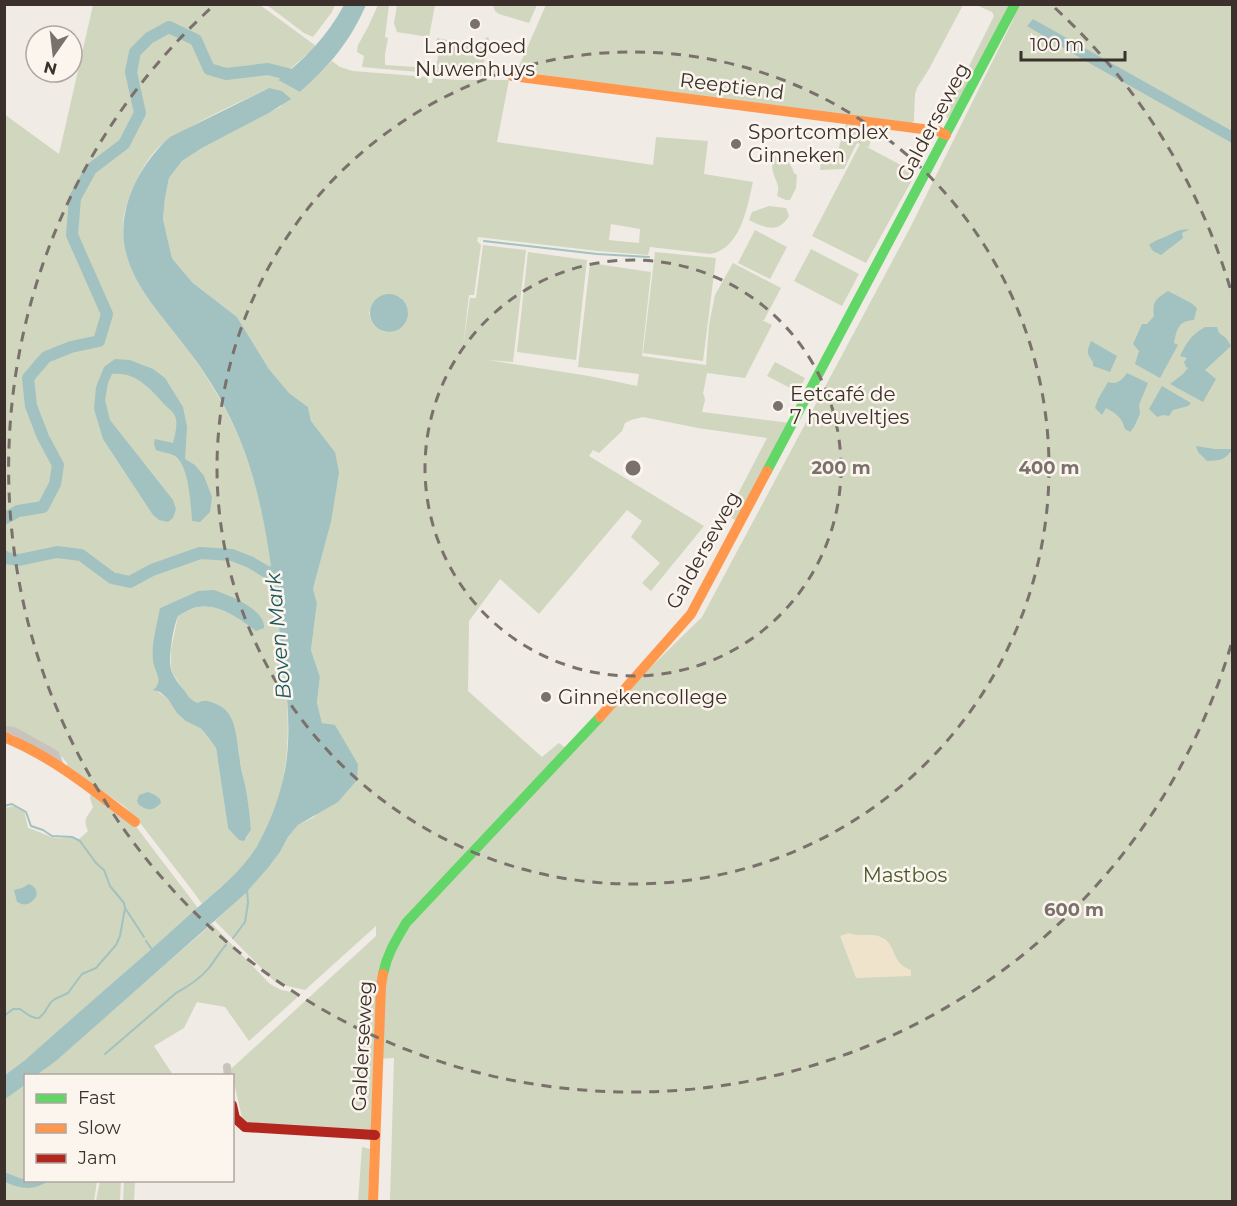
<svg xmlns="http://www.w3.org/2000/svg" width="1237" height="1206" font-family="Montserrat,sans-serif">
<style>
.green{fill:#d1d6bf;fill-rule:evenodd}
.sand{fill:#efe3cc}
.water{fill:#a1c2c1}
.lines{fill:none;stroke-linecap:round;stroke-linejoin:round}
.stream{stroke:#a1c2c1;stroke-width:2}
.river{stroke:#a1c2c1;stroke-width:12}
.street{stroke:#c9c3be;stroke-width:8}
.fast{stroke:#63d668;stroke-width:10}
.slow{stroke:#ff974d;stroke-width:10}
.jam{stroke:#b3261e;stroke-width:10}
.ring{fill:none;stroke:#7a716c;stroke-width:3;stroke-dasharray:10 8}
.poi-dot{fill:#7a716c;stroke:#fbf5ee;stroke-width:2}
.labels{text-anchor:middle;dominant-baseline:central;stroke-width:5;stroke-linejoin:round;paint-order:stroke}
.poi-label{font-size:20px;fill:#3b302b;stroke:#fbf5ee;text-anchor:start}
.street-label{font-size:20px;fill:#3b302b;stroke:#fbf5ee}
.park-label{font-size:20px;fill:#4a5a2e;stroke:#fbf5ee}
.water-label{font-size:21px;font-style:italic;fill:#1f5a5e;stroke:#fbf5ee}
.centre{fill:#7a716c;stroke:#fbf5ee;stroke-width:3}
.ring-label{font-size:18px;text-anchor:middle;font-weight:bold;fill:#7a716c;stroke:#fbf5ee;stroke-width:5;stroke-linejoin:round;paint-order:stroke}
</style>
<rect width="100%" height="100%" fill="#f0ebe5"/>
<path class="green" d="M93 5H260L316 46 278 80 300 92 332 61 340 67 353 71 428 77V83H432L433 78 456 80H509L497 142 653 165 656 137 708 141 704 174 753 182C747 207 741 249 710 254L650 247 648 255 598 251 478 237 477 241 481 245 474 295H469L463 348 470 298H476L483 245 526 250 513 362 488 360 589 376 637 386 639 374 578 367 590 263 651 272 642 356 706 365 709 325 715 295 733 263 781 288 764 320H762L772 325 745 378 707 373 703 394 704 395 705 400 702 412 790 423 738 522 727 515 767 438 698 428 643 417 631 420 625 423 622 431 599 453 593 450 589 456 704 526 651 591 642 583 660 563 631 537 642 521 627 510 539 614 500 579 469 621 468 691 542 757 559 743 567 749 702 617 910 228 1015 16 949 117 947 118 946 112 994 16 992 12 976 5H1232V1201H390L394 1058 374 1059 371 1132 247 1123 242 1118 231 1069 376 936V926L305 990 283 985 273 980 215 921 245 894 268 868 280 852 288 837 298 825 314 817 358 764 335 726 322 723 317 704 320 677 311 650 317 603 313 589 331 522 335 452 311 421 308 407 289 393 269 369 237 317 193 283 180 268 172 258 163 219 165 198 169 178 182 161 202 148 282 106 269 88C238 103 207 116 179 134 172 138 164 142 159 147 144 160 128 196 124 215 122 227 124 237 126 248 134 290 161 313 185 346 199 365 213 386 224 407 261 473 270 551 279 625 286 684 296 748 276 806 269 825 259 845 247 861 234 877 216 890 202 904L192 890 137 819 124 806 67 767V763L62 757 18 731 5 727 4 114 59 154ZM611 224 640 229 639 243 609 240ZM400 297C410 308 408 312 404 325 389 338 372 332 369 312ZM198 591 256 631C238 618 215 600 191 609 186 611 182 614 178 616L171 649V667L173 674 185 692 192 701 198 703 240 761 246 790 251 830 246 839 228 828 216 748 205 733 168 699 154 689 158 685 160 681V608Z
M267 5H335L332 12 313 37 304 33Z
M378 5H389L385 37 388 38 385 54V65L430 68 429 73 362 67 364 56 357 52 358 45 368 27Z
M397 5H435L429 37 397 32 394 23Z
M493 5V4L537 5 529 23 499 14 495 11Z
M546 5H963L929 69 917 88 915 94 914 117V121L910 124 594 82 517 71Z
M486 37 489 38 482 71 508 70 499 75 483 76 435 73 439 50 435 49 437 38 483 47Z
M846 124 874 127 869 147 865 146 916 173 866 263 812 236 860 144 857 143 844 169 820 170 821 152 828 153V156L836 157Z
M765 153C779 158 790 157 794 173L797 175 796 188 790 200H786L777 196C782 181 769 176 773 161L764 160Z
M769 206 786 208 789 216C778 234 765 228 749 220L752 212Z
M755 230 787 247 770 279 738 263Z
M811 249 859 274 842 306 794 281Z
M528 252 587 260 576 360 517 352Z
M655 252 716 258 703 361 643 353Z
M775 362 805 378 798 392 767 376Z
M91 792 134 824 198 908 25 1060 5 1075 4 878 6 877 4 875 5 808 14 806 24 810 28 828C37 830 50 838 57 838 65 839 70 836 77 841L88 831C82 818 88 817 93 807L90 798Z
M212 924 270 984 281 990 301 994 249 1041 225 1007 197 1002 184 1028 154 1046 173 1075 37 1076Z
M25 1085 26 1180 97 1181 94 1201H5L4 1099Z
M362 1147 370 1149 368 1201 358 1202Z
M100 1181H121L120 1201H96Z
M124 1181H135L134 1201H123Z"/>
<path class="sand" d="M849 933C860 938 872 932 883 938 897 946 891 963 911 970V976L856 978 840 936Z"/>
<path class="water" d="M344 5H366C349 43 331 64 300 92L278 80C305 59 328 35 344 5Z
M1033 19 1232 131V143L1082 59 1027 26Z
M269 88 282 91 291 99 269 113 202 148 182 161 169 178 165 198 163 219 172 258 180 268 193 283 237 317 269 369 289 393 308 407 311 421 335 452 339 472 331 522 313 589 317 603 311 650 320 677 317 703 322 723 335 725 358 764 357 780 338 802 298 825 288 837 280 852 268 868 245 894 57 1060 37 1075 26 1076 25 1085 5 1099V1075L25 1060C82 1009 140 960 196 909 217 890 242 871 257 846 270 823 280 797 285 770 293 727 285 678 280 635 270 558 263 478 225 408 214 386 199 364 184 345 161 314 133 287 125 248 117 207 140 164 170 137Z
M1190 229 1182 233 1183 238 1161 255 1153 251 1149 245C1157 239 1159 240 1167 236 1178 231 1176 230 1190 229Z
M1168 291 1191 303 1197 308 1194 320C1178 321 1177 329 1174 343L1178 345 1160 378 1135 364 1139 351 1133 344 1142 324H1147L1154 316C1152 301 1156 299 1168 291Z
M370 313a19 19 0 1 1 38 0a19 19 0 1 1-38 0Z
M1205 327H1217L1219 333 1226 338 1231 346 1205 370 1216 379 1203 402 1170 384 1183 374 1188 368 1186 367 1184 362 1187 358 1180 356C1187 342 1191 335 1205 327Z
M1091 341 1117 356 1110 372 1093 366V362C1086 352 1087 352 1091 341Z
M115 359 130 360 153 369 165 378 183 407 187 427 185 459 195 465 204 476 212 497 210 512 200 522 192 521C191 505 189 465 175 456 170 453 161 452 156 450L154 444 155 439 173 443C175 434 179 422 174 414 172 411 167 407 164 404 150 388 135 371 112 374L108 383 105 400 110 420 173 500 176 509 173 518 168 522 159 520 153 515 103 439 94 409 96 387 104 367Z
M1127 373 1148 383 1139 405 1140 414 1134 427 1130 432 1125 429C1122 418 1116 413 1106 408L1102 415 1095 408 1098 399 1108 382C1117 385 1122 380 1127 373Z
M1162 386 1191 403 1188 406 1173 410 1169 416 1163 415 1157 417 1149 409Z
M1196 446 1215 449H1232V450C1224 461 1220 460 1207 461L1198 452Z
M214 590C229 595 266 610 264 628L256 631C238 618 215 600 191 609 186 611 182 614 178 616 173 628 168 657 171 669 173 677 179 684 184 690 188 696 191 701 198 703 204 699 209 701 216 704 238 712 236 741 240 761 241 770 244 779 246 789 248 802 250 817 251 830L244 841 239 840 228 828 216 748 205 733 200 728 186 721 177 713 168 699 160 692 153 690C165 680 154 673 153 660 151 644 157 625 160 608L198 591Z
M148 792 155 795 160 799 161 803C153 811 148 811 139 805L137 801 139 795Z
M29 884C35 887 38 890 36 897 30 904 26 907 17 902L14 890 22 888Z
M4 1172 22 1179 25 1177 26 1180 49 1181C32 1191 22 1189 5 1182Z"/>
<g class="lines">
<path class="stream" d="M484 241 597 254 649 257
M4 806 12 804 26 812 31 826 43 830 52 836 72 837 80 841 96 863 104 870 110 886 124 903 125 908 144 937
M233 938 245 922 248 903 247 889
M146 941 153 951
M4 1016 13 1009H20L30 1016 36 1018H39L44 1013 51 1002 55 999 68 993 82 974 96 968 116 945 120 936 125 908
M105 1054 176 993C187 987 200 979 208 969 215 961 219 952 226 945"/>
<path class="river" d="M4 519 18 511 43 507 55 484 58 465 43 437 31 406 28 378 46 357 71 347 99 341 107 314 72 235 75 198 91 169 124 144 140 113 131 72 135 52 149 38 169 27 196 40 209 69 226 74 268 69 299 77
M4 556 6 558 19 560 57 552 81 555 112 578 130 582 152 570 200 553 232 555 250 562 265 571 285 578"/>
<path class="street" d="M4 730 14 731 55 754 57 758 60 766
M227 1067 228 1076"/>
<path class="fast" d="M767 471 1015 4
M383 974C387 954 396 940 406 923L600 717"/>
<path class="slow" d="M512 76 938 131 946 135
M600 717 691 614 767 471
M4 737C53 757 93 790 135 822
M373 1202 381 986 383 974"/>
<path class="jam" d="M232 1105 235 1118 245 1127 375 1135"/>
</g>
<g class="ring">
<circle cx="633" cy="468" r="208"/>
<circle cx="633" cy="468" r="416"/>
<path d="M1231 645A624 624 0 1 1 211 8M1055 8A624 624 0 0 1 1231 291"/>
</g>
<g class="poi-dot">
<circle cx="475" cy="24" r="6"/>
<circle cx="736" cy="144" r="6"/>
<circle cx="778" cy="406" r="6"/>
<circle cx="546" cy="697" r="6"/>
</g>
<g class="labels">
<g class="poi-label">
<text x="475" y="46" text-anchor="middle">Landgoed<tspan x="475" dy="23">Nuwenhuys</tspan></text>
<text x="748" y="132">Sportcomplex<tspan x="748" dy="23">Ginneken</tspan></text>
<text x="790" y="394">Eetcafé de<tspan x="790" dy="23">7 heuveltjes</tspan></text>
<text x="558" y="697">Ginnekencollege</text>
</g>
<g class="street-label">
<text transform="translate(732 86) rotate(7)">Reeptiend</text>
<text transform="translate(933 122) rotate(-62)">Galderseweg</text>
<text transform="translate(703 550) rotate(-61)">Galderseweg</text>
<text transform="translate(362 1046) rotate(-87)">Galderseweg</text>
</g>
<g class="park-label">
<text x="905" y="875">Mastbos</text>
</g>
<g class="water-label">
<text transform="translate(278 636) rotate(-95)">Boven Mark</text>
</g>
</g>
<circle cx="633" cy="468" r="9" class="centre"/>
<g class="ring-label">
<text x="841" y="474">200 m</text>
<text x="1049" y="474">400 m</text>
<text x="1074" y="916">600 m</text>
</g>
<rect width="1237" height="1206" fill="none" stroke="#3b302b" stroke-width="12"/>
<rect x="24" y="1074" width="210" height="108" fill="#fbf5ee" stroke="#aea6a0" stroke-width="1.5"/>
<rect x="36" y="1094" width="30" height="9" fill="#63d668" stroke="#aea6a0" stroke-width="1.5"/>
<text x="78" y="1104" font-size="18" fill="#3b302b">Fast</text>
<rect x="36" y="1124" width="30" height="9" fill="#ff974d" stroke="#aea6a0" stroke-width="1.5"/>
<text x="78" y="1134" font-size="18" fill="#3b302b">Slow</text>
<rect x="36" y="1154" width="30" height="9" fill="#b3261e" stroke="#aea6a0" stroke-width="1.5"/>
<text x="78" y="1164" font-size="18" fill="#3b302b">Jam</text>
<g transform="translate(54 54) rotate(194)"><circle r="28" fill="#fbf5ee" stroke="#aea6a0" stroke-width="1.5"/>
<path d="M0-4.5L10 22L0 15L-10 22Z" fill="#7a716c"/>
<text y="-9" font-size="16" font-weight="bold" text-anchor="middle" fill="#3b302b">N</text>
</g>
<path d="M1021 51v9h104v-9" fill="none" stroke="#3b302b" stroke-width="3"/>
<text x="1030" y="51" font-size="18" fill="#3b302b" stroke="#fbf5ee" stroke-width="4.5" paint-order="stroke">100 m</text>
</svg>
